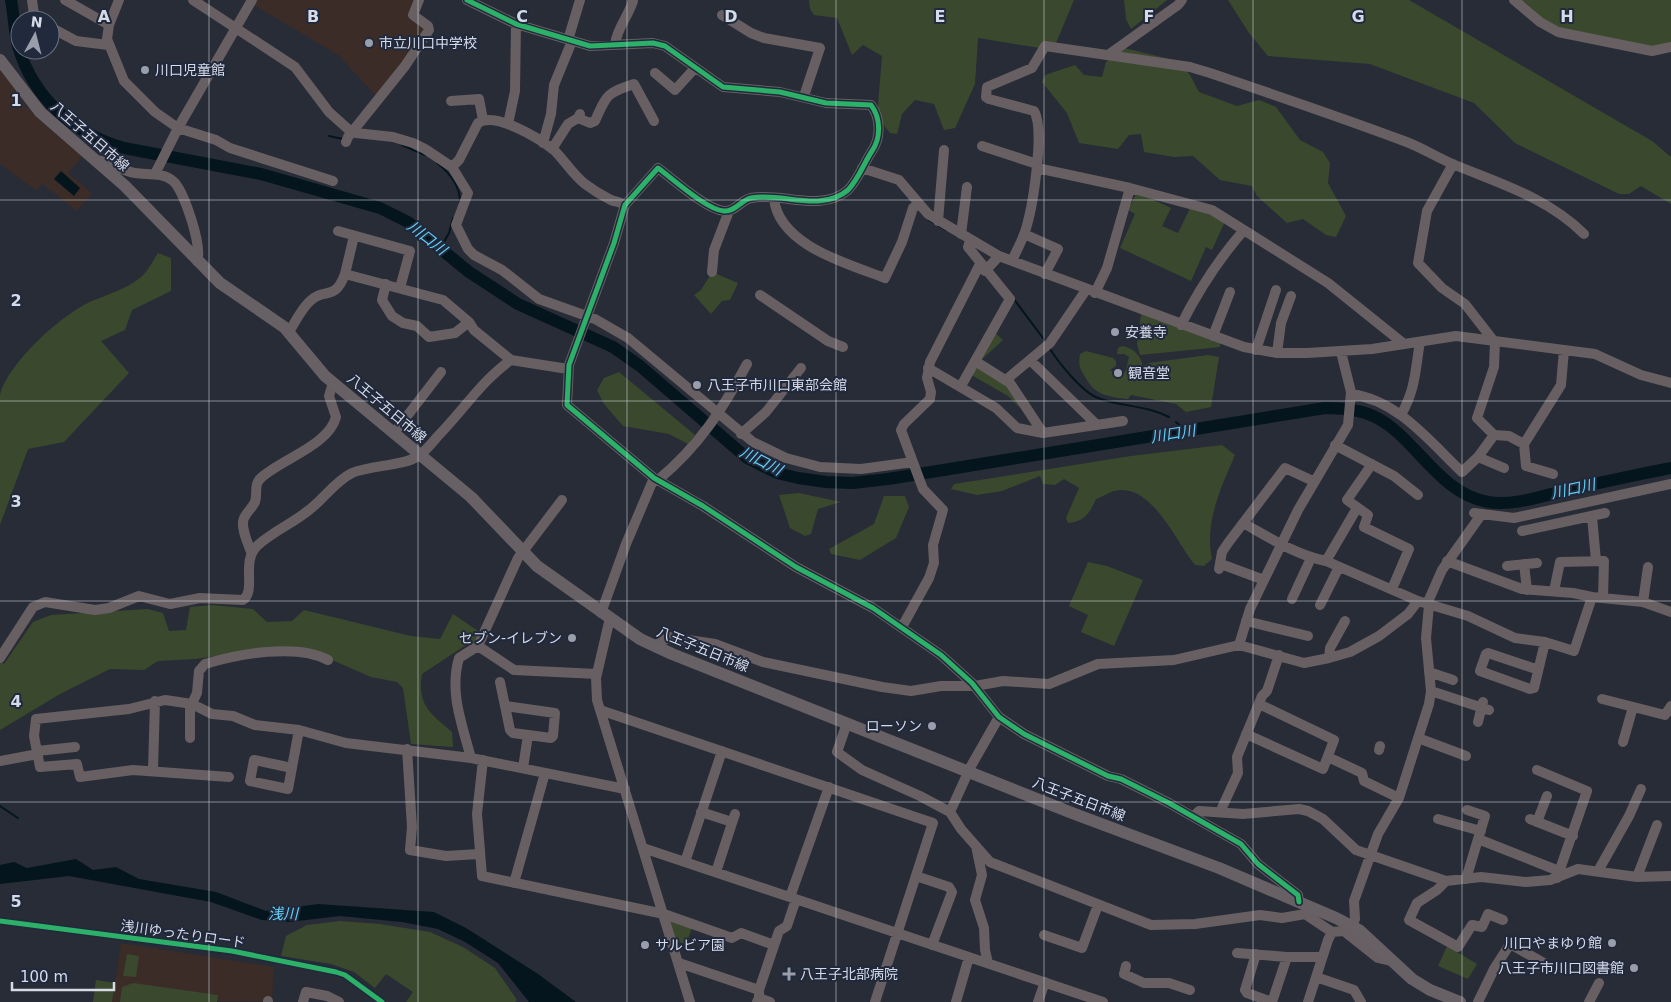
<svg xmlns="http://www.w3.org/2000/svg" width="1671" height="1002" font-family="'DejaVu Sans','Noto Sans JP',sans-serif">
<style>
.education{fill:#3b2c27}
.green{fill:#3a492d}
.water{fill:#04151d}
.lines{fill:none;stroke-linecap:round;stroke-linejoin:round}
.stream{stroke:#04151d;stroke-width:2}
.river{stroke:#04151d;stroke-width:12}
.minor{stroke:#675f62;stroke-width:10}
.major{stroke:#676065;stroke-width:12}
.cycleway-casing{stroke:#21293c;stroke-width:8}
.cycleway{stroke:#2db169;stroke-width:5}
.grid{fill:none;stroke:#d6dbe8;stroke-width:1;stroke-opacity:0.55}
.poi-dot{fill:#999eaa;stroke:#21293c;stroke-width:2}
.labels{text-anchor:middle;dominant-baseline:central;stroke-width:4;stroke-linejoin:round;paint-order:stroke}
.poi-label{font-size:14px;fill:#d6dbe8;stroke:#21293c;text-anchor:start}
.street-label{font-size:14px;fill:#d6dbe8;stroke:#21293c}
.water-label{font-size:15px;font-style:italic;fill:#62cff6;stroke:#21293c}
.grid-label{font-size:16px;text-anchor:middle;font-weight:bold;fill:#d6dbe8;stroke:#21293c;stroke-width:4;stroke-linejoin:round;paint-order:stroke}
</style>
<rect width="100%" height="100%" fill="#272c36"/>
<path class="education" d="M252 0H419L413 15 428 26 378 98 338 55 250 3Z
M0 68 23 102 37 118 83 156 68 173 92 193 77 211 42 184 36 190 0 164Z
M121 943 274 967 272 1001 112 1002Z"/>
<path class="green" d="M809 0H1074L1056 43 1040 48 978 38 975 84 955 128 944 130 934 104 915 100 902 114 897 134 890 133 877 117 882 56 863 45 852 55 837 18 814 15 810 9Z
M1124 0H1167L1131 29 1126 19Z
M1228 0H1409L1652 141 1671 157V204L1641 186 1629 194H1619L1515 143 1474 103 1370 64 1268 56 1249 33Z
M1518 0H1671V46L1652 50 1556 31Z
M1124 48 1178 61 1190 75 1199 92 1237 106 1259 100 1276 107 1300 140 1323 152 1330 163 1328 183 1346 216 1336 237 1326 235 1303 219 1287 223 1257 196 1252 186 1220 180 1193 156 1174 157 1144 152 1141 134 1129 135 1118 149 1079 143 1067 113 1042 82 1045 75 1075 65 1084 75 1102 77 1106 62Z
M1137 192 1171 208 1162 226 1178 233 1192 204 1226 219 1212 250 1206 247 1191 281 1120 248 1135 214 1128 210Z
M158 253 171 258V291L132 310 125 330 101 341 129 373 64 442 28 449 0 525V395C8 363 62 314 92 301 109 294 126 289 140 278 147 272 153 261 158 253Z
M712 272 738 283 730 300 722 301 711 314 694 295 701 290Z
M1141 314 1220 342V347L1140 355 1137 344Z
M992 330 1003 340 979 362 1007 379 1024 403 1019 407 1008 396 968 373Z
M1122 346C1134 348 1141 356 1143 367L1149 363 1208 355 1219 357 1211 407 1186 412 1176 404 1131 395 1128 399C1111 397 1096 396 1087 380 1080 369 1078 367 1080 354L1086 351 1113 358 1116 361V366L1110 370 1116 372 1115 378H1118L1126 370 1129 357 1124 354H1117L1118 348Z
M619 372 695 435 688 444 669 434 623 426 604 404 597 390 604 378Z
M1222 445 1235 455C1221 488 1204 523 1212 559L1204 566 1195 565C1176 542 1151 481 1114 491 1108 493 1102 497 1096 499 1090 513 1084 522 1068 523L1066 518 1079 488 1064 479 1055 485 1043 484 1040 476 1002 491 977 495 951 489 954 484 1131 456Z
M799 493 841 502 818 509 811 534 805 536 790 528 779 495Z
M884 496H905L909 507 896 538 860 560 831 554 829 549 874 524Z
M1088 562 1107 566 1143 580 1114 646 1081 632 1088 615 1069 606Z
M213 605 253 609 267 622 292 621 304 610 411 636 440 639 453 614 481 633 475 644 469 643 422 674C417 705 430 713 452 732L453 747 411 744 403 688 397 682 371 677 316 653H239L195 659 158 661 144 670 110 669 60 694 0 730V661L4 664 33 622 51 615 148 609 163 613 169 631 186 630 190 607Z
M664 914 692 928 686 944 672 940Z
M340 921 380 924 430 932 463 947 495 968 517 1000 515 1002H406L413 992 386 974 375 988 354 972 331 964 281 956 286 936 307 925Z
M1447 946 1477 964 1468 979 1438 966Z
M127 954 139 956 136 977 123 976Z
M96 980 115 983 112 1002H93Z
M133 983 218 995 217 1002H120L122 987Z"/>
<path class="water" d="M61 171 80 188 74 196 54 179Z
M76 859 93 870 116 867 139 879 216 892 266 911 318 904 434 912 466 928 538 974 576 1002H529L498 963 465 942 438 929 402 922 340 916 289 922 262 920 211 902 69 876 0 884V865L14 862 27 868Z"/>
<g class="lines">
<path class="stream" d="M329 136 343 139
M402 145 425 155
M437 163C450 173 460 186 460 202
M929 220 946 230
M441 247 449 233 453 218
M1013 298 1046 342
M1050 349C1059 363 1082 392 1098 398 1121 407 1147 405 1169 417
M1176 422 1186 431
M0 806 18 818"/>
<path class="river" d="M11 0C14 15 14 31 18 46 33 97 73 134 124 148L261 174 380 208 408 222 469 272 518 304 613 347 640 366 747 458 777 473 798 478 826 482 853 483 888 479 1325 408C1342 408 1358 409 1373 416 1414 434 1437 493 1488 502 1512 506 1539 497 1563 491 1599 483 1635 475 1671 468"/>
<path class="minor" d="M32 0 34 15 38 20
M65 0 109 25
M119 0 109 25 107 39 124 81 155 112 178 128 216 140 230 148 333 181
M193 0 295 67 329 112 348 129 356 133 393 137 413 143 425 149 452 167 459 160 478 123C495 111 540 139 554 150 565 161 573 175 585 184 593 190 603 196 611 200 616 202 621 202 625 205
M467 0 516 24 590 46 653 43 665 46 723 87 780 92 826 103 871 105C881 118 881 138 872 151 864 163 858 180 848 190 821 213 782 192 751 198 741 200 735 212 724 211 707 210 673 179 658 168L625 205 614 243 569 365 567 405 654 478 703 506 796 567 873 608 941 655 972 683 999 717 1024 734 1108 776 1121 779 1169 803 1241 844 1258 864 1298 895 1299 902
M1514 0 1540 22 1558 32 1652 51 1671 47
M722 15 751 33 764 38 820 48 804 96
M50 27 76 41 108 45
M568 40 580 0
M615 44C617 28 628 17 633 1
M1108 55 1178 5 1182 0
M655 73 675 90 695 68
M451 101 479 99 483 120
M580 114 578 118 590 123 595 121C607 94 607 93 634 84L654 121
M508 124 515 91 516 24
M346 142 348 137 405 66 429 30 428 26 413 15 419 0
M543 143 551 114 554 85 572 41
M982 146 1037 164
M552 149 568 124 578 118
M94 160C110 160 120 171 135 173 147 175 162 172 173 181 184 190 203 248 197 261
M1453 164 1427 211 1418 263 1442 288 1465 304 1493 340
M452 167 468 193 456 225 468 249 474 255 502 270 539 299 595 319 628 338 753 442 786 458 820 467 861 469 913 462
M862 168 899 180 928 214 999 256 1244 347 1277 353H1307L1372 349 1456 336 1595 354 1641 375 1671 383
M1037 168 1130 188 1212 210 1328 283 1404 344
M155 174 178 128 252 0
M774 198C778 245 848 264 885 278L902 242 913 208 918 204
M938 221 944 150
M338 231 410 251 400 288
M961 234 967 187
M1024 234 1058 249 1045 274
M1012 261C1017 249 1024 238 1027 225 1033 204 1045 129 1034 111L989 99 986 97 987 87 1032 68 1045 46 1190 67 1210 73C1275 95 1340 117 1404 141 1421 147 1438 158 1455 165 1501 184 1548 198 1584 234
M985 271 999 256
M712 272 714 250 729 211
M345 274 354 236
M386 284 382 300 392 316 403 323 417 326 429 337 455 333 469 322
M1095 293 1107 268 1130 188
M760 295 828 341 843 347
M1181 325C1199 289 1218 260 1244 230
M289 332C295 322 301 310 309 302 325 286 334 303 345 274L443 300 469 322 474 330 511 360 568 369
M1213 336 1230 292
M1495 341 1494 367 1477 418 1494 435 1509 436 1524 444 1561 385 1564 350
M1256 350 1276 290
M1277 353 1281 323 1291 296
M1030 360 1097 425
M975 361 1010 383 1043 433 1123 421
M928 368 996 408 1017 428 1043 433
M1007 379 1050 343 1086 290
M961 386 1010 299 968 247 970 240
M1351 394C1398 400 1430 442 1462 472L1478 457 1494 435
M1401 415C1416 388 1415 371 1420 342
M394 433 441 372
M741 434 766 412 801 368
M1524 444 1526 466 1553 474
M1335 445 1394 476 1418 495
M1478 457 1504 468
M1372 464 1347 500 1368 515 1364 527 1409 549 1392 589
M658 480C699 446 722 410 747 364
M1474 513 1514 518 1671 484
M1592 516 1596 561
M1243 523C1270 538 1296 555 1326 561L1418 601 1468 616 1515 638 1545 642 1574 651 1592 597
M1522 531 1605 513
M251 552C248 543 240 527 244 518 247 512 252 508 255 502 258 493 253 484 262 477 282 459 329 445 336 417L329 396 333 383
M1326 561 1357 508
M1447 561 1522 589 1573 593 1592 597 1643 602 1671 612
M1221 564 1264 580
M1524 564 1527 590
M1507 566 1537 563
M1219 569 1222 552 1228 543 1285 468 1313 481
M1554 591 1560 562 1604 561 1603 598
M1292 599 1311 558
M1643 602 1648 567
M1427 604 1442 570 1481 515
M1320 605 1339 567
M601 613 626 544 654 478
M610 618 596 678 597 700 690 1002
M1246 621 1308 636
M902 627 929 578 934 563 933 545 943 510 923 489 901 430 904 424 930 399 931 392 927 378 930 362 980 264
M1239 645 1250 609 1298 510 1348 425 1351 392 1341 352
M478 646 514 670 597 674
M657 648 659 643 669 637 715 644 763 662 882 687 911 691 941 686H975L1003 681 1049 684 1098 664 1174 660 1239 645 1304 663 1329 658 1350 652 1379 636 1408 614 1418 601
M0 658 33 607 45 602 95 610 109 608 139 596 170 604 200 598 243 600C257 590 240 561 258 545 274 531 293 523 309 510 324 499 334 482 352 473 371 465 405 466 418 456 425 452 431 444 437 437 462 412 482 380 511 360
M1329 658 1330 648 1345 621
M1536 669 1488 653 1486 654 1480 671 1530 689 1534 688 1545 642
M1429 672 1453 680
M500 682 510 730 513 733 551 738 553 736 555 713 505 706
M1431 691 1489 710
M1602 699 1665 715 1671 706
M600 710 933 823 875 1002
M1478 722 1483 702
M847 723 837 752 862 770 920 796 950 812 961 829 990 862 1151 925 1195 924 1260 915 1282 918 1305 914 1311 907
M1246 734 1323 769 1334 740 1259 704
M190 738V708L197 693 199 671 205 664C238 654 297 643 328 660
M1418 738 1466 756
M1623 742 1633 707
M407 749 412 827 410 850 446 856 479 854
M1379 750 1380 746
M37 751 75 747
M1328 757 1362 773 1364 781 1399 798
M471 758C462 724 449 692 459 658L478 646 518 558 562 500
M483 760 477 814 482 876 664 914 732 938 741 933 774 945
M0 761 38 754
M292 768 254 760 250 781 288 789 299 730
M523 768 528 735
M153 770 155 701
M1537 770 1587 791 1557 878
M229 777 133 770 80 777 77 764 40 767 34 736 36 719 129 709 165 700 192 704 212 714 233 716 255 725 299 730 346 743 471 758 625 789
M701 812 732 822
M950 812 971 766 999 717
M1220 812 1238 773 1237 757 1262 696 1267 691 1279 655
M1194 816 1199 811 1243 814 1299 809 1308 811 1323 819 1356 850 1446 881 1481 877 1526 882 1550 880 1578 869 1637 877 1671 876
M1438 819 1481 831
M1530 819 1573 836
M1537 822 1547 796
M1478 839 1559 871
M976 846 982 875 975 900 984 928 985 950 988 963
M643 848 1103 1002
M685 862 722 751
M1598 871 1629 816 1641 789
M716 872 735 814
M916 876 949 887 952 892 932 945
M1637 877 1657 825
M1466 879 1485 816 1467 810
M1446 881 1437 890 1417 903 1409 920 1458 947 1472 925 1482 927 1488 914 1503 920
M514 883 545 773
M790 897 829 787
M1305 914 1332 932
M1352 926 1355 919 1354 901 1378 834 1399 798 1429 704 1431 691 1426 638 1429 605
M1044 935 1082 948 1098 905
M1237 953 1287 957H1322
M1256 954 1245 990 1247 993 1272 1002
M679 963 759 990
M1126 966 1124 974 1144 983H1169L1190 990
M1316 977 1354 990 1361 1002
M759 998V990L779 931 787 926 796 899
M268 1002V1001
M303 1002 306 992 327 996 339 1002
M757 1002 759 998 770 1002
M956 1002 969 957
M1038 1002 1045 982
M1272 1002 1287 957
M1308 1002 1328 940 1332 932 1344 931 1378 958 1391 961
M1478 1002 1494 969 1510 944 1544 963
M1589 1002 1599 983"/>
<path class="major" d="M0 60 40 112 125 186 220 283 284 327 325 376 471 497 537 566 640 639 672 654 1072 813 1219 868 1336 918 1359 930 1412 979 1430 990 1460 1002"/>
<defs>
<path id="cycleway" d="M467 0 516 24 590 46 653 43 665 46 723 87 780 92 826 103 871 105C881 118 881 138 872 151 864 163 858 180 848 190 821 213 782 192 751 198 741 200 735 212 724 211 707 210 673 179 658 168L625 205 614 243 569 365 567 405 654 478 703 506 796 567 873 608 941 655 972 683 999 717 1024 734 1108 776 1121 779 1169 803 1241 844 1258 864 1298 895 1299 902
M0 921 232 951 336 972 345 975 382 1002"/>
</defs>
<use href="#cycleway" class="cycleway-casing"/>
<use href="#cycleway" class="cycleway"/>
</g>
<path class="grid" d="M209 0V1002M418 0V1002M627 0V1002M836 0V1002M1044 0V1002M1253 0V1002M1462 0V1002M0 200H1671M0 401H1671M0 601H1671M0 802H1671"/>
<g class="poi-dot">
<circle cx="369" cy="43" r="5"/>
<circle cx="145" cy="70" r="5"/>
<circle cx="1115" cy="332" r="5"/>
<circle cx="1118" cy="373" r="5"/>
<circle cx="697" cy="385" r="5"/>
<circle cx="572" cy="638" r="5"/>
<circle cx="932" cy="726" r="5"/>
<circle cx="1612" cy="943" r="5"/>
<circle cx="645" cy="945" r="5"/>
<circle cx="1634" cy="968" r="5"/>
<path d="M786.5 966.5h5v5h5v5h-5v5h-5v-5h-5v-5h5z"/>
</g>
<g class="labels">
<g class="poi-label">
<text x="379" y="43">市立川口中学校</text>
<text x="155" y="70">川口児童館</text>
<text x="1125" y="332">安養寺</text>
<text x="1128" y="373">観音堂</text>
<text x="707" y="385">八王子市川口東部会館</text>
<text x="562" y="638" text-anchor="end">セブン-イレブン</text>
<text x="922" y="726" text-anchor="end">ローソン</text>
<text x="1602" y="943" text-anchor="end">川口やまゆり館</text>
<text x="655" y="945">サルビア園</text>
<text x="1624" y="968" text-anchor="end">八王子市川口図書館</text>
<text x="800" y="974">八王子北部病院</text>
</g>
<g class="street-label">
<text transform="translate(90 136) rotate(41)">八王子五日市線</text>
<text transform="translate(387 408) rotate(40)">八王子五日市線</text>
<text transform="translate(703 649) rotate(22)">八王子五日市線</text>
<text transform="translate(1079 799) rotate(21)">八王子五日市線</text>
<text transform="translate(183 934) rotate(8)">浅川ゆったりロード</text>
</g>
<g class="water-label">
<text transform="translate(427 238) rotate(38)">川口川</text>
<text transform="translate(1173 434) rotate(-9)">川口川</text>
<text transform="translate(761 461) rotate(27)">川口川</text>
<text transform="translate(1573 489) rotate(-12)">川口川</text>
<text x="283" y="914">浅川</text>
</g>
</g>
<g class="grid-label">
<text x="104" y="22">A</text>
<text x="313" y="22">B</text>
<text x="522" y="22">C</text>
<text x="731" y="22">D</text>
<text x="940" y="22">E</text>
<text x="1149" y="22">F</text>
<text x="1358" y="22">G</text>
<text x="1567" y="22">H</text>
<text x="16" y="106">1</text>
<text x="16" y="306">2</text>
<text x="16" y="507">3</text>
<text x="16" y="707">4</text>
<text x="16" y="907">5</text>
</g>
<g transform="translate(35 35) rotate(7)"><circle r="24" fill="#21293c" stroke="#697081"/>
<path d="M0-4L9 19L0 12L-9 19Z" fill="#999eaa"/>
<text y="-8" font-size="14" font-weight="bold" text-anchor="middle" fill="#d6dbe8">N</text>
</g>
<path d="M12 982v8h102v-8" fill="none" stroke="#d6dbe8" stroke-width="2.5"/>
<text x="20" y="982" font-size="15" fill="#d6dbe8" stroke="#21293c" stroke-width="4" paint-order="stroke">100 m</text>
</svg>
